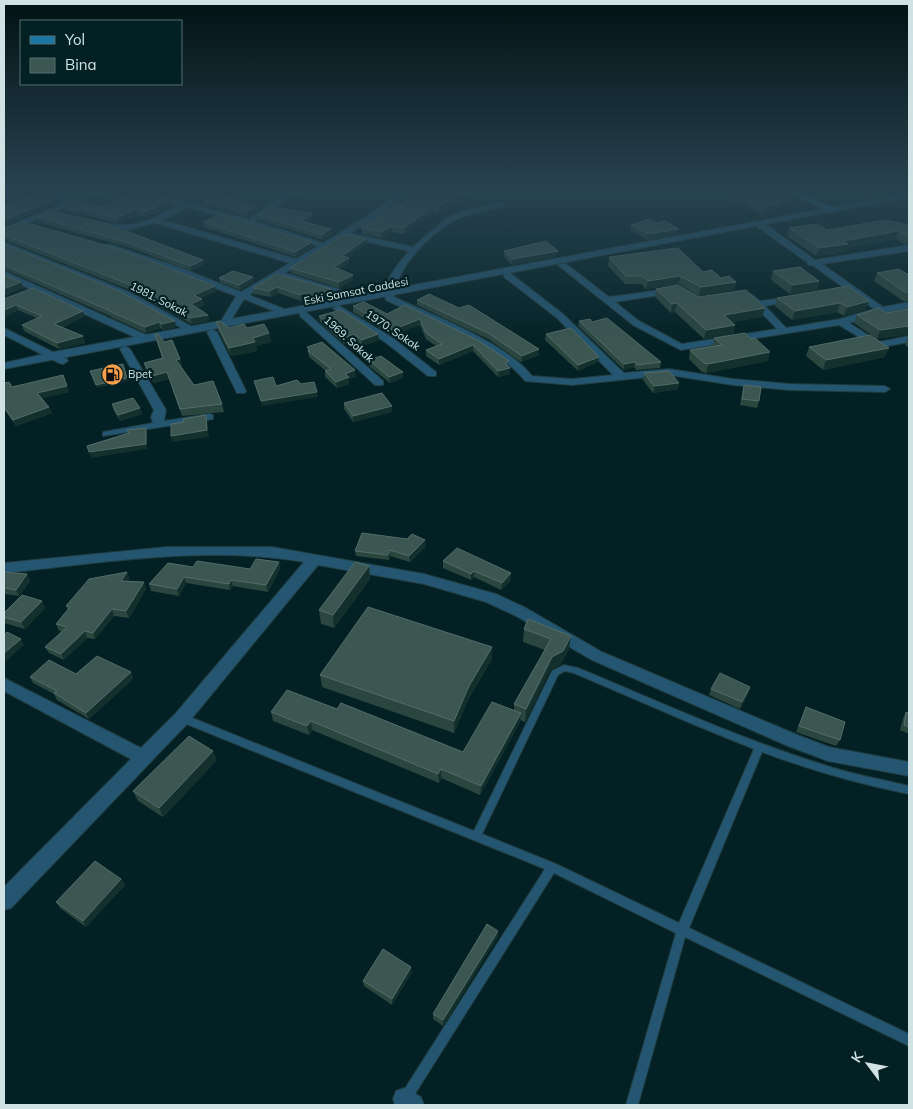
<svg xmlns="http://www.w3.org/2000/svg" width="913" height="1109" font-family="Mulish,sans-serif">
<style>
.lines{fill:none;stroke-linecap:round;stroke-linejoin:round}
.service-casing{stroke:#203c3f;stroke-width:2}
.minor-casing{stroke:#203c3f;stroke-width:2}
.tertiary-casing{stroke:#203c3f;stroke-width:2}
.secondary-casing{stroke:#203c3f;stroke-width:2}
.service{fill:#245672;fill-rule:evenodd}
.minor{fill:#245672;fill-rule:evenodd}
.tertiary{fill:#245672;fill-rule:evenodd}
.secondary{fill:#1a76a3;fill-rule:evenodd}
.wall{fill:#2b463f}
.shaded-wall{fill:#13302d}
.building{fill:#3c5751;stroke:#546c68}
.labels{text-anchor:middle;dominant-baseline:central;stroke-width:4.5;stroke-linejoin:round;paint-order:stroke}
.far-street-label{font-size:11px;fill:#d1e2e4;stroke:#032124}
.far-poi-label{font-size:11px;fill:#d1e2e4;stroke:#032124;text-anchor:start}
</style>
<rect width="100%" height="100%" fill="#032124"/>
<g class="lines">
<defs>
<path id="service" d="M564 665 578 668C658 701 738 738 821 764 850 774 880 779 909 786V794C859 784 810 770 762 752L689 928 909 1034V1046L685 937 638 1105H626L676 933 554 873 408 1105H395L397 1101 545 869 179 721 177 718 179 715 182 714 185 715 474 831 552 671ZM565 671 574 673 695 725 754 749 679 923 556 864 482 834 558 675Z"/>
<path id="minor" d="M39 193H51L72 200 88 193H98L4 233V228L65 203Z
M139 193H152L251 220V217L288 193H297L255 221 323 243 372 213 398 193H407L378 217 350 233 413 247 446 218 471 209 504 202V206C487 210 467 213 452 222 428 236 396 268 394 297 434 316 505 342 532 376L572 379 613 375 557 318 504 277V273H510L563 314 624 373 669 369 733 379 789 384 885 386 890 389 885 392 789 390 733 385 669 375 572 385 525 381C498 346 427 320 386 300 380 284 399 263 409 251L345 237 285 273 364 297V301H358L278 277 249 295 287 310V314H281L244 299 228 325H222L220 323 236 296 102 246 109 244 181 268 241 292 290 263 155 223 126 230 99 227V223C108 222 118 226 127 225 146 224 162 213 179 205ZM187 207 318 246 296 259 162 220Z
M756 222H762L815 260 909 245V251L822 264 883 307 909 302V308L882 313 849 323 879 342 909 336V342L877 348 839 325 681 350 633 325 558 265 565 263 609 297 676 288 678 290 673 293 615 302 639 321 682 344 777 329 748 299V295L751 294 760 301 798 296V300L765 306 786 328 840 319 874 309 812 265H808L807 262 756 226Z
M4 242 129 292 198 330 189 332 123 296 4 247Z
M4 271 151 337 152 339 151 341H143L4 277Z
M338 305 393 338 436 372V376H428L385 342 335 310 333 308Z
M300 312H306L383 381V385H375L300 316Z
M4 328 67 359 68 361 63 364 59 363 4 335Z
M212 329 217 332 246 391 245 393H237L236 391 207 332Z
M125 346 130 349 166 410 164 421 209 414 213 415V419L103 436V432L153 423 151 417 154 410 120 349Z
M167 547H272L424 574 496 594 526 608 602 652 800 736 829 747 909 762V776L828 761 788 746 592 660 516 616 486 602 424 584 318 565 188 723 11 908 4 910V887L131 759 4 691V678L141 748 176 713 304 562C206 545 102 563 4 573V563Z
M404 1088 421 1097 424 1105H395L393 1099 396 1091Z"/>
<path id="tertiary" d="M909 193V197L4 369V363L53 352Z"/>
<path id="secondary" d="M789 193H800L838 210 831 212Z"/>
</defs>
<use href="#service" class="service-casing"/>
<use href="#minor" class="minor-casing"/>
<use href="#tertiary" class="tertiary-casing"/>
<use href="#secondary" class="secondary-casing"/>
<use href="#service" class="service"/>
<use href="#minor" class="minor"/>
<use href="#tertiary" class="tertiary"/>
<use href="#secondary" class="secondary"/>
</g>
<path class="wall" d="M156 193H210L191 202Z
M472 193 438 213 433 212 404 234 392 232 382 238 362 234 361 228 402 204Z
M734 195H794L792 200 762 214 733 200Z
M233 197V199L258 210 248 217 204 205 203 200Z
M172 200 173 205 146 217 138 215 118 223 64 210 62 205 101 207Z
M312 214V219L308 223 332 235 323 240 259 220 258 215Z
M37 217 203 260 204 265 191 271 131 248 38 222Z
M203 222 312 247 296 257 204 227Z
M631 225 678 234 647 240 630 230Z
M909 225V244H904L896 239 847 248 845 252 816 256 787 236 789 228 827 230Z
M4 228 216 291 200 298 204 305 197 307 208 315 209 321 192 324 130 290 5 240 4 241Z
M4 244 176 327 163 330 160 328 146 333 111 317 109 314 110 316 4 269Z
M366 244 347 257 349 263 339 269 353 275V280L339 288 291 273 290 268Z
M504 251H558L557 256 512 265 504 257Z
M609 257 703 272 736 282 734 290 699 296 679 284 646 289 641 284H625L608 266Z
M773 271 819 281 817 290 790 294 771 280Z
M877 273H909V301H903L874 281Z
M277 274 332 295 325 300 315 301 305 298 301 301 278 293 271 297 254 294 253 288Z
M253 277 254 282 240 290 220 282 219 278Z
M848 286 866 309 844 316 837 312 792 320 775 306 777 298Z
M656 289 699 297 765 308 762 317 732 322 735 325 733 334 704 339 675 312 671 313 655 297Z
M4 299 84 316 61 328 83 336 85 343 59 349 24 331 22 325 37 318 18 310 5 317 4 316Z
M417 300 539 349V355L521 362 488 339 417 305Z
M405 305 509 367 510 368V374L498 377 473 351 439 365 426 356V350L436 346 426 339 420 325 392 335 353 312V306L387 314Z
M909 309 877 339 854 323 857 315 886 313Z
M319 316 379 340 362 346 354 340 344 344 320 322Z
M579 321 592 322 661 362 660 368 636 370 634 367 624 370 578 326Z
M216 322 229 328H247L269 333 271 342 256 346 257 351 231 356 218 330Z
M546 334 599 357 598 362 578 371 545 340Z
M155 335 180 359 182 366 181 367 194 385 222 404 224 412 182 416 169 379 154 383 146 371 144 363 162 358Z
M908 336H909V348L905 345Z
M714 338 768 361 706 373 702 372 689 359 690 350 713 346Z
M307 347 356 377 349 379V384L337 388 325 377V371H326L309 357Z
M809 347 885 357 823 370 806 356Z
M369 360 403 372V378L390 383 369 366Z
M644 373 678 389 653 393 643 380Z
M4 383 12 387 69 392 42 398 52 413 16 426 4 409Z
M744 385 759 401 757 408 740 405Z
M344 403 392 412 353 422 344 409Z
M112 404 140 408 142 414 120 421 114 411Z
M426 546 410 562 390 556 389 560 356 556 355 551Z
M443 561 511 573V580L501 590 474 577 471 580 443 568Z
M279 562 280 569 268 592 233 586 230 590 186 583 179 596 151 591 149 584 193 567 250 569Z
M369 566 370 579 334 628 321 624 319 610Z
M4 572 27 574 30 581 19 596 4 594Z
M127 572 129 578 127 582 146 589 129 618 114 616 95 639 87 638 64 660 49 653 45 647 62 631H59L56 624 68 610 66 606Z
M45 608 25 629 4 623V613Z
M528 619 569 649 561 664 550 670 525 722 520 720V722L480 795 441 778 439 783 312 730 309 735 273 721 271 712 337 709 463 752 514 710V704L545 650 523 642 524 629Z
M492 647V659L469 698 454 733 322 687 320 675Z
M131 672 133 679 89 719 57 700 54 694 33 683 30 677 76 674Z
M750 687 748 694 740 709 709 695 711 689Z
M806 707 840 740 836 746 796 732Z
M906 712 909 713V734L900 730 903 718Z
M217 760 163 817 138 801 133 791Z
M121 879 125 885 86 927 60 908 56 902Z
M498 936 443 1026 433 1019V1014Z
M412 972 392 1005 364 986 363 981Z"/>
<path class="shaded-wall" d="M13 193H27L4 202V197Z
M198 193H210L191 202 190 197Z
M463 193H472L438 213V207Z
M794 195 792 200 762 214 763 209Z
M58 198 60 203 4 226V220Z
M172 200 173 205 146 217 144 212Z
M257 205 258 210 248 217 247 212Z
M433 206V212L404 234V228Z
M136 209 138 215 118 223 117 218Z
M312 214V219L302 226V221Z
M392 226V232L382 238 381 232Z
M331 229 332 235 323 240 322 235Z
M679 229 678 234 647 240 648 234Z
M898 231 896 239 847 248 845 252 816 256 819 248 843 241Z
M366 239V244L343 261 342 256Z
M312 242V247L296 257 295 252Z
M558 251 557 256 512 265 513 259Z
M349 258V263L334 272V267Z
M203 260 204 265 191 271 190 266Z
M353 275V280L339 288V282Z
M680 276 679 284 646 289 648 281Z
M253 277 254 282 240 290 239 285Z
M819 281 817 290 790 294 792 285Z
M21 282 23 288 4 296V289Z
M736 282 734 290 699 296 701 287Z
M215 286 216 291 195 300 194 295Z
M277 287 278 293 271 297 270 291Z
M331 289 332 295 325 300 315 301 314 296Z
M304 293 305 298 301 301 300 295Z
M202 299 204 305 193 309 191 304Z
M869 301 866 309 844 316 847 307Z
M677 303 675 312 671 313 672 304Z
M840 303 837 312 792 320 795 311Z
M16 305 18 310 5 317 4 310Z
M765 308 762 317 722 324 724 315Z
M83 311 84 316 56 330 54 324Z
M208 315 209 321 192 324 190 318Z
M420 319V325L392 335V330Z
M175 321 176 327 163 330 161 324Z
M159 322 160 328 146 333 145 327Z
M735 325 733 334 704 339 706 330Z
M909 326V335L877 339 880 330Z
M269 333 271 342 256 346 257 351 231 356 229 348 253 338Z
M354 334V340L344 344V338Z
M378 334 379 340 362 346V340Z
M83 336 85 343 59 349 57 343Z
M473 345V351L439 365V359Z
M889 348 885 357 823 370 826 360Z
M539 349V355L521 362 522 356Z
M770 352 768 361 706 373 708 364Z
M599 357 598 362 578 371V365Z
M180 359 182 366 178 367 176 360Z
M635 362 634 367 624 370V364Z
M510 368V374L498 377V371Z
M355 370 356 377 349 379V384L337 388 336 382 345 374Z
M167 372 169 379 154 383 152 376Z
M403 372V378L390 383 389 377Z
M127 378 128 381 97 388 96 385Z
M679 383 678 389 653 393 654 386Z
M67 386 69 392 40 399 37 393Z
M317 392 318 397 262 406 261 401Z
M392 406V412L353 422V416Z
M49 407 52 413 16 426 13 420Z
M140 408 142 414 120 421 118 415Z
M206 415 209 437 172 442 171 436Z
M146 428 147 433V449L91 458 89 452Z
M425 540 426 546 410 562 409 556Z
M390 550V556L389 560 388 555Z
M279 562 280 569 268 592 266 585Z
M369 566 370 579 334 628 333 615Z
M474 571V577L471 580V574Z
M127 572 129 578 124 588 121 581Z
M511 573V580L501 590 502 583Z
M27 574 30 581 19 596 16 590Z
M184 577 186 583 179 596 177 589Z
M231 580 233 586 230 590 229 584Z
M144 582 146 589 129 618 126 611Z
M42 601 45 608 25 629 21 622Z
M112 609 114 616 95 639 93 633Z
M85 631 87 638 64 660 61 654Z
M571 636 569 649 561 664 550 670 525 722 526 709 552 657Z
M21 639 24 645 4 663V653Z
M492 647V659L469 698 454 733V721L469 686Z
M131 672 133 679 89 719 86 713Z
M750 687 748 694 740 709 742 702Z
M521 713 520 722 480 795 481 786Z
M311 721 312 730 309 735 307 726Z
M213 751 217 760 163 817 159 808Z
M441 769V778L439 783 438 774Z
M121 879 125 885 86 927 83 921Z
M498 931V936L443 1026V1020Z
M411 967 412 972 392 1005V999Z"/>
<path class="building" d="M4 193H13L4 197Z
M36 193H43L58 198 4 220V205Z
M134 193H148L172 200 144 212 136 209 117 218 62 205 76 199 101 207Z
M175 193H198L190 197Z
M216 193 233 197 231 198 257 205 247 212 203 200Z
M414 193H463L438 207 433 206 404 228 392 226 381 232 361 228 399 203 402 204Z
M740 193H790L794 195 763 209 734 195Z
M269 208 275 210 279 208 312 214 302 221 331 229 322 235 258 215Z
M49 211 105 223 203 260 190 266 129 243 37 217Z
M220 214 312 242 295 252 203 222Z
M649 219 657 223 665 221 679 229 648 234 631 225Z
M885 220 909 225V236H906L898 231 843 241 848 244 819 248 789 228 817 224 827 230Z
M24 222 122 250 215 286 194 295 202 299 191 304 208 315 190 318 128 284 4 235V228Z
M345 234 366 239 342 256 349 258 334 267 353 275 339 282 290 268Z
M546 241 558 251 513 259 504 251Z
M4 244 121 292 175 321 161 324 159 322 145 327 109 311 107 308 108 310 4 265Z
M678 248 703 272 712 270 721 278 729 276 736 282 701 287 680 276 648 281 642 276H626L609 257Z
M800 267 819 281 792 285 773 271Z
M899 269 907 274 909 273V292L906 293 877 273Z
M233 271 253 277 239 285 219 278Z
M4 274 21 282 4 289Z
M277 274 331 289 324 294 314 296 304 293 300 295 277 287 270 291 253 288Z
M678 285 699 297 746 290 765 308 724 315 735 325 706 330 677 303 672 304 656 289Z
M848 286 869 301 847 307 840 303 795 311 777 298Z
M33 288 83 311 54 324 83 336 57 343 22 325 42 316 16 305 4 310V299Z
M429 294 459 308 469 305 539 349 522 356 488 333 417 300Z
M364 302 387 314 405 305 479 341 509 361 505 363 510 368 498 371 473 345 439 359 426 350 442 344 426 333 420 319 392 330 353 306Z
M879 308 886 313 909 309V326L880 330 857 315Z
M341 310 378 334 362 340 354 334 344 338 319 316Z
M607 318 661 362 637 365 635 362 624 364 579 321 590 319 592 322Z
M220 321 229 328 244 324 247 328 264 324 269 333 253 338 255 342 229 348 216 322Z
M571 328 599 357 578 365 546 334Z
M745 333 751 339 755 338 770 352 708 364 704 363 690 350 722 345 714 338Z
M158 334 164 342 172 340 180 359 176 360 194 385 213 381 222 404 180 409 167 372 152 376 144 363 163 358 155 335Z
M870 335 889 348 826 360 809 347Z
M322 342 355 370 345 374 349 377 336 382 325 371 331 369 308 351 310 350 307 347Z
M381 356 403 372 389 377 369 360Z
M123 364 127 378 96 385 90 371Z
M669 371 679 383 654 386 644 373Z
M63 375 67 386 37 393 49 407 13 420 4 407V383L9 382 12 387Z
M273 377 276 386 297 380 301 384 314 382 317 392 261 401 254 381Z
M744 385 761 387 759 401 742 399Z
M382 393 392 406 353 416 344 403Z
M133 398 140 408 118 415 112 404Z
M206 415 207 430 171 436V424L184 422 183 419Z
M146 428V444L89 452 87 446 129 433 127 430Z
M362 533 407 539 412 534 425 540 409 556 390 550 388 555 355 551Z
M457 548 511 573 502 583 474 571 471 574 443 561Z
M256 559 279 562 266 585 231 580 229 584 184 577 177 589 149 584 168 563 193 567 197 561 250 569Z
M355 562 369 566 333 615 319 610Z
M4 572 27 574 16 590 4 588Z
M127 572 121 581 144 582 126 611 112 609 93 633 85 631 61 654 45 647 67 627 56 624 70 607 66 606 89 579Z
M22 595 42 601 21 622 4 617V613Z
M368 607 492 647 469 686 454 721 320 675Z
M528 619 571 636 563 651 552 657 526 709 514 704 551 639 524 629Z
M7 632 21 639 4 653V635Z
M97 656 131 672 86 713 54 693 57 691 30 677 49 660 76 674Z
M720 673 750 687 742 702 711 689Z
M287 690 337 709 341 703 463 752 492 702 521 713 481 786 441 769 438 774 311 721 307 726 271 712Z
M806 707 845 722 840 740 799 726Z
M906 712 909 713V727L904 725Z
M189 736 213 751 159 808 133 791Z
M95 861 121 879 83 921 56 902Z
M487 924 498 931 443 1020 433 1014Z
M383 949 411 967 392 999 363 981Z"/>
<linearGradient id="sky" x2="0" y2="1"><stop stop-color="#021214"/><stop offset="0.55" stop-color="#284350"/><stop offset="1" stop-color="#284350" stop-opacity="0"/></linearGradient>
<rect width="913" height="348" fill="url(#sky)"/>
<defs>
<symbol id="fuel-disc" viewBox="-11 -11 22 22"><circle r="9.5" fill="#f8a04b" stroke="#032124"/><path d="M-5.5-6h7V0h2V4h1.3V-2.5L3-4.5l.8-.8L6-3V5H2.5V1h-1V6h-7ZM-4.2-4.7v3.2H.2V-4.7Z" fill="#111"/></symbol>
</defs>
<g fill-rule="evenodd">
<use href="#fuel-disc" x="100" y="362" width="25" height="25"/>
</g>
<g class="labels">
<g class="far-street-label">
<text transform="translate(356 291) rotate(-11)">Eski Samsat Caddesi</text>
<text transform="translate(159 299) rotate(27)">1981. Sokak</text>
<text transform="translate(393 330) rotate(34)">1970. Sokak</text>
<text transform="translate(349 339) rotate(42)">1969. Sokak</text>
</g>
<g class="far-poi-label">
<text x="128" y="374">Bpet</text>
</g>
</g>
<rect width="913" height="1109" fill="none" stroke="#d1e2e4" stroke-width="10"/>
<rect x="20" y="20" width="162" height="65" fill="#032124" stroke="#556e71"/>
<rect x="30" y="36" width="25" height="8" fill="#1a76a3" stroke="#556e71"/>
<text x="65" y="45" font-size="15" fill="#d1e2e4">Yol</text>
<rect x="30" y="58" width="25" height="15" fill="#3c5751" stroke="#556e71"/>
<text x="65" y="70" font-size="15" fill="#d1e2e4">Bina</text>
<g transform="translate(868 1064) rotate(302)" stroke="#032124" stroke-width="4" paint-order="stroke">
<path d="M0-4L9 19L0 12L-9 19Z" fill="#d1e2e4"/>
<text y="-8" font-size="14" font-weight="bold" text-anchor="middle" fill="#d1e2e4">K</text>
</g>
</svg>
